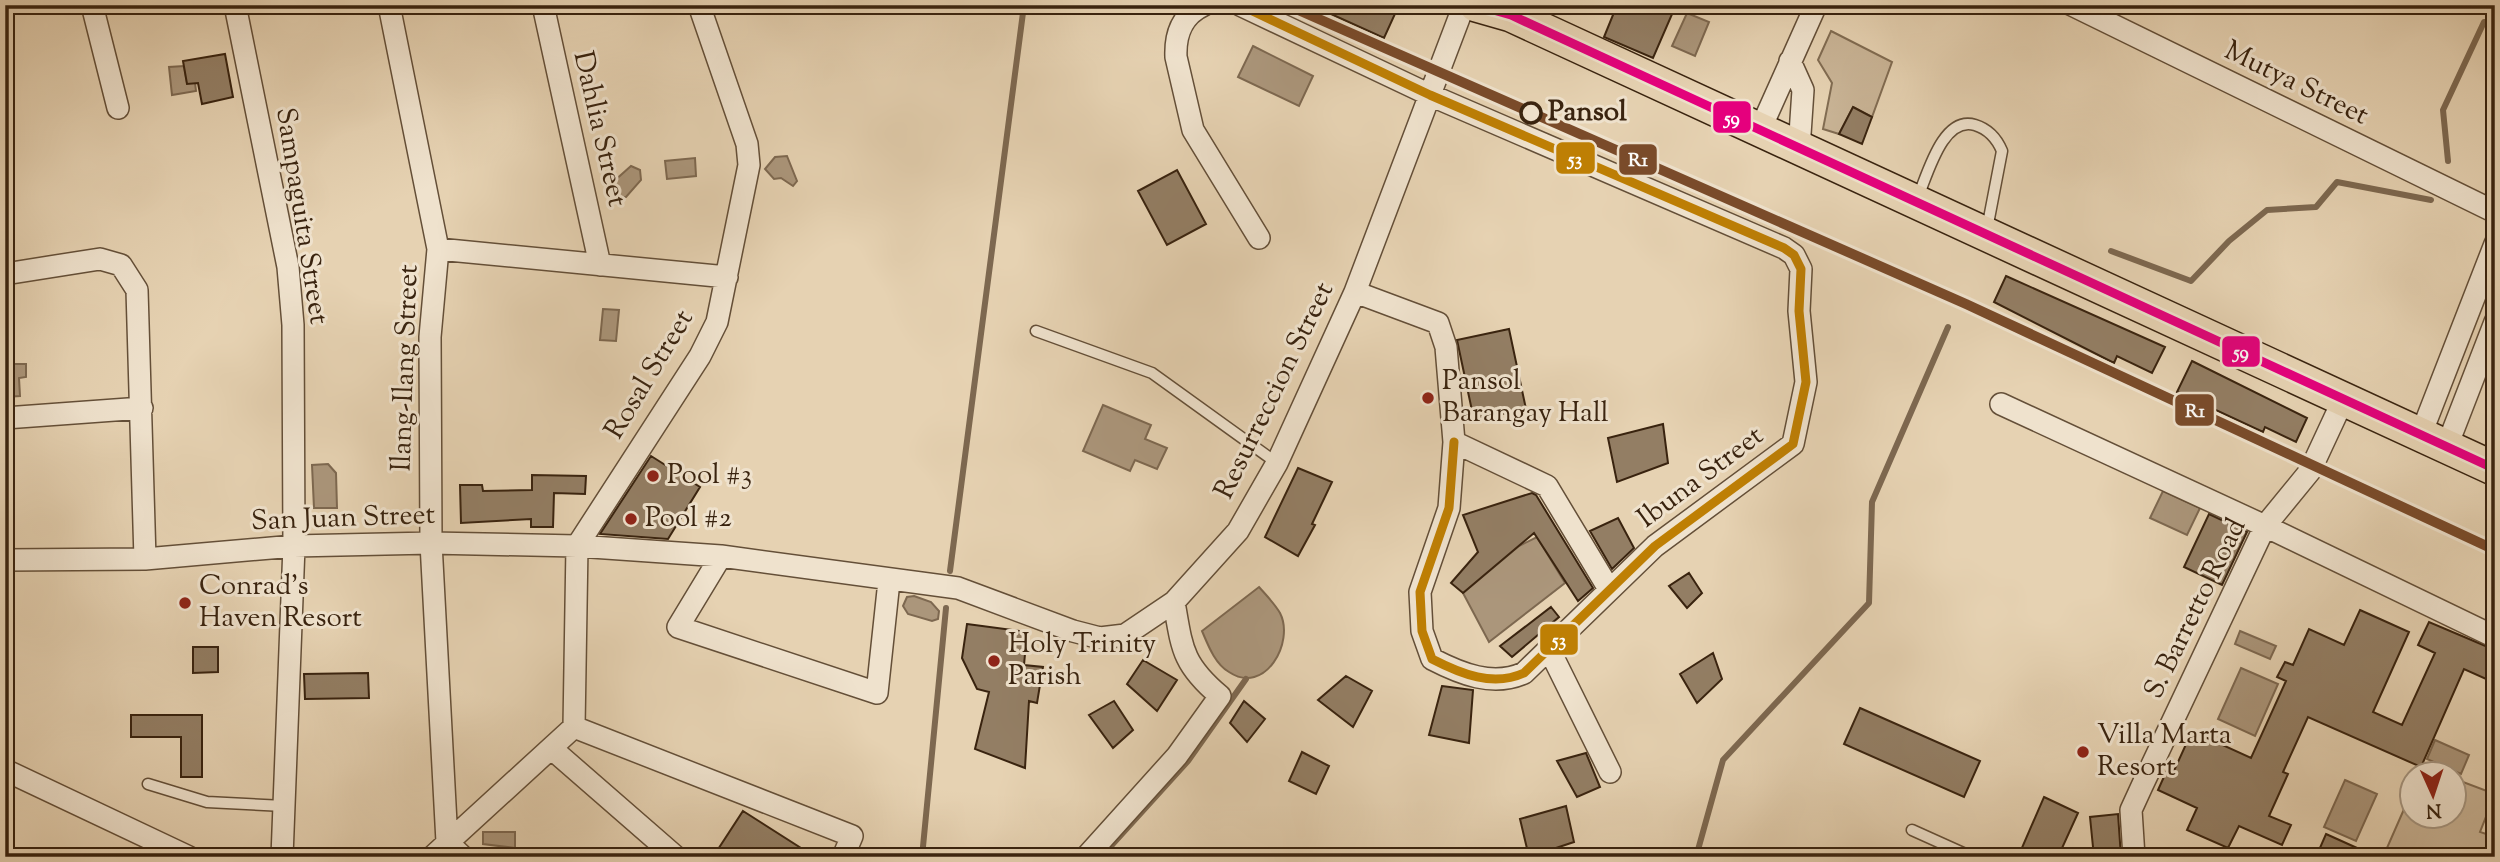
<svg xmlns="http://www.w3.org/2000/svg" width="2500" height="862" font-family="'Sorts Mill Goudy',serif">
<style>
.green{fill:#c9b496;stroke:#816c52;stroke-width:2}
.water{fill:#ab967b;stroke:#7d6850;stroke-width:2}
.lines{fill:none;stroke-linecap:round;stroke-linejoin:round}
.stream{stroke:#7d6850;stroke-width:6}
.building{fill:#937e64;stroke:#39230f;stroke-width:2}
.service-casing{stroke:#644f38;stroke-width:13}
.minor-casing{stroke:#644f38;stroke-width:24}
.primary-casing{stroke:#39230f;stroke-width:36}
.service{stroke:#efe2cd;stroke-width:10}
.minor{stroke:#efe2cd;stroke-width:21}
.primary{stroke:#e6d2b2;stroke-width:33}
.bus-1-casing{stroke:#efe2cd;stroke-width:14}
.bus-2-casing{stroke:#efe2cd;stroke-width:14}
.bus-1{stroke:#be7f04;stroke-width:9}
.bus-2{stroke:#e5007d;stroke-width:9}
.rail-1-casing{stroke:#efe2cd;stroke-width:16}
.rail-1{stroke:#7a4b2a;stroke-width:10}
.stop-dot{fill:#efe2cd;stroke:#39230f;stroke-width:3.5}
.poi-dot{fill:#8f2418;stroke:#efe2cd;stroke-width:2.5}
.labels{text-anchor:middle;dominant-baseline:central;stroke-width:6;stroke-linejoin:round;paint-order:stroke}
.street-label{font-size:28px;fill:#39230f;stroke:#efe2cd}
.stop-label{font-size:28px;font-weight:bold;fill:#39230f;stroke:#efe2cd;text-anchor:start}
.poi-label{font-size:28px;fill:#39230f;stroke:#efe2cd;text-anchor:start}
.line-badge{stroke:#efe2cd;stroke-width:2.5}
.badge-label{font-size:19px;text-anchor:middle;font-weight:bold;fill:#fff}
</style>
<rect width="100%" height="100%" fill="#e6d2b2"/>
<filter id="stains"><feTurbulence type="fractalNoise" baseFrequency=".00286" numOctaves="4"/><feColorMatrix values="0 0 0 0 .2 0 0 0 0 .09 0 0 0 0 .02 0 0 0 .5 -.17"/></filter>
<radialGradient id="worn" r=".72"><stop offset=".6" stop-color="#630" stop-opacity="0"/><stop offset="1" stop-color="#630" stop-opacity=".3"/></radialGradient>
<path class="green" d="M1831 31 1892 62 1872 117 1853 107 1839 134 1823 129 1832 83 1818 60Z
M2455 779 2495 794 2480 832 2495 837V857H2383L2412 791V816H2454Z"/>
<path class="water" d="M1687 13 1709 22 1695 56 1672 46Z
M1253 46 1313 76 1299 106 1238 77Z
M184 66 187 83H195L196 91 172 95 169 67Z
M787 156 797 181 793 186 781 178 774 179 765 169 775 157Z
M695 158 696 176 667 179 665 161Z
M631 166 640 170 641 180 626 197H620L612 188 613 182Z
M603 309 619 310 616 341 600 340Z
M26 364V377L19 378 20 396 5 397V364Z
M1103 405 1151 425 1145 439 1167 448 1157 469 1135 460 1130 471 1083 451Z
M328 464 336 473 337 508H314L312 465Z
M2163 491 2200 508 2187 535 2150 518Z
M1537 537 1565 583 1489 642 1463 593 1519 546Z
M1259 587C1266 595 1275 604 1280 613 1295 642 1265 696 1229 672 1215 664 1208 645 1202 631Z
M914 596 931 602 939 611 938 619 932 621 908 614 903 606 907 597Z
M2240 631 2276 646 2270 659 2235 644Z
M2241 668 2278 684 2255 736 2218 719Z
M2435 740 2469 755 2461 774 2427 759Z
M2345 780 2377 794 2356 841 2324 827Z
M483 832H515V848L483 844Z"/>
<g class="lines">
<path class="stream" d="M2448 161 2443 110 2484 22 2495 24
M2111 251 2191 281 2229 241 2267 210 2316 207 2337 182 2431 200
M950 571 1024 5
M922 857 946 608
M1101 857 1188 761 1246 679
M1696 857 1723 760 1869 603 1872 502 1948 327"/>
</g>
<path class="building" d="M1311 5H1399L1384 38Z
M1617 5H1676L1653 58 1604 37Z
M225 54 233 97 202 104 198 83 187 84 183 61Z
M1853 107 1872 117 1862 144 1839 134Z
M1177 170 1206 224 1167 245 1138 191Z
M2006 276 2165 347 2152 373 2117 356 2114 363 1994 302Z
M1509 329 1526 409 1474 420 1457 340Z
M2192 361 2307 418 2296 442 2265 427 2263 432 2177 392Z
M1663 424 1668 463 1617 482 1608 438Z
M651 456 700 487 668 539 600 534Z
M1298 468 1332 482 1312 524 1315 525 1298 556 1265 537Z
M532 475 586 476 585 494 554 493 553 527H531V519L461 523 460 485H482L483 491 532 490Z
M1532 493 1536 495 1593 588 1578 601 1534 533 1463 593 1451 583 1478 552 1463 515Z
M2209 514 2247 532 2222 585 2184 567Z
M1618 518 1634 548 1612 569 1590 531Z
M1689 573 1702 593 1687 608 1669 586Z
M1551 607 1559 617 1512 657 1500 646Z
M2360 610 2409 632 2373 712 2402 725 2435 653 2418 645 2429 622 2495 650V683L2464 669 2421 767 2308 717 2283 772 2288 774 2269 816 2291 825 2282 845 2239 826 2228 848 2187 830 2197 808 2158 790 2167 770 2173 773 2192 731 2251 758 2286 681 2277 677 2285 662 2293 665 2309 629 2344 645Z
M967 624 1027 632 1024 665 1043 667 1037 703 1029 701 1025 768 975 749 989 692 977 689 962 658Z
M193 647H218V672L193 673Z
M1713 653 1722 679 1697 703 1680 674Z
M1143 660 1177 680 1157 711 1127 684Z
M368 673 369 698 305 699 304 674Z
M1346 676 1372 691 1353 727 1318 700Z
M1442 686 1473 690 1469 743 1429 735Z
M1114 701 1133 730 1113 748 1089 715Z
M1244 701 1265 719 1247 742 1230 723Z
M1860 708 1980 761 1964 797 1844 744Z
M131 715H202V777H181V737H131Z
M1302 752 1329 766 1316 794 1289 781Z
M1586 753 1600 787 1577 797 1557 761Z
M2044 797 2078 813 2058 857H2018Z
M1566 806 1574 842 1529 857 1520 819Z
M743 811 815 857H713Z
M2118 814 2121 857H2094L2090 817Z
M2326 834 2377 857H2316Z"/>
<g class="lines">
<defs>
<path id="service" d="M1917 199C1927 177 1942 115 1975 125 1988 129 1997 139 2002 151L1987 229
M1036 331 1152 373 1277 463
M148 784 207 802 284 806
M1912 830 1972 857"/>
<path id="minor" d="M92 5 118 108
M235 5 288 267 293 325 294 546 282 857
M389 5 438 249 430 337 431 543 447 842 463 857
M543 5 600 265
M1204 5C1182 15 1175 34 1176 57L1193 130 1259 238
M1240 5 1430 95 1784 248 1794 255 1801 269 1799 311 1806 382 1793 444 1655 546 1524 673C1493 687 1461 674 1432 659L1422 631 1420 592 1449 508 1454 442
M2072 5 2495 212
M1790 61 1803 90 1799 149
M1760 130 1816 5
M438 249 727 277
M5 274 100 259 121 265 137 290 145 559 294 546 431 543 577 546 721 556 958 588 1073 631 1100 638 1125 635 1174 602 1238 531 1277 463 1355 292 1464 5
M1355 292 1438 323 1446 347 1454 442 1547 486 1609 589
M2001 404 2265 526 2495 637
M5 418 142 408
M2421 434 2495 244
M2447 446 2495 322
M721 556 678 627 877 693 889 581
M5 560 145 559
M1549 649 1610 772
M574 727 577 546 700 356 717 322 749 165 747 144 699 5
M574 727 852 836 843 857
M552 749 676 857
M5 770 189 857
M432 857 574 727
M1086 857 1177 756 1220 696C1182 664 1182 648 1174 602
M2134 857 2131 810 2142 786 2265 526 2310 471 2344 398"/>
<path id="primary" d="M1476 5 1511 15 2495 469"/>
</defs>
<use href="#service" class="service-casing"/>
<use href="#minor" class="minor-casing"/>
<use href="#primary" class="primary-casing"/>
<use href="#service" class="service"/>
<use href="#minor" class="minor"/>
<use href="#primary" class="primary"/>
<defs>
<path id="bus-1" d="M1240 5 1430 95 1784 248 1794 255 1801 269 1799 311 1806 382 1793 444 1655 546 1524 673C1493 687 1461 674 1432 659L1422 631 1420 592 1449 508 1454 442"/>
<path id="bus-2" d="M1476 5 1511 15 2495 469"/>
</defs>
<use href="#bus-1" class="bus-1-casing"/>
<use href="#bus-2" class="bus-2-casing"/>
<use href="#bus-1" class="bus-1"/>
<use href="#bus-2" class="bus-2"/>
<defs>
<path id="rail-1" d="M1287 5 1966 304 2495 550"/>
</defs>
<use href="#rail-1" class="rail-1-casing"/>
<use href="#rail-1" class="rail-1"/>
</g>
<circle class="stop-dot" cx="1531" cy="113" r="10"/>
<g class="poi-dot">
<circle cx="1428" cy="398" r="7"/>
<circle cx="653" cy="476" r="7"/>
<circle cx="631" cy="519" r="7"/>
<circle cx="185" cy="603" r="7"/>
<circle cx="994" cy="661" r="7"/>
<circle cx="2083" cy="752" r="7"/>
</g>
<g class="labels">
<g class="street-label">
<text transform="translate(2296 84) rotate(26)">Mutya Street</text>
<text transform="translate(599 129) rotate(77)">Dahlia Street</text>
<text transform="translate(301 216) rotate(81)">Sampaguita Street</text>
<text transform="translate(406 368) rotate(-88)">Ilang-Ilang Street</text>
<text transform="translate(650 375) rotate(-59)">Rosal Street</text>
<text transform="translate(1275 391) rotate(-64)">Resurreccion Street</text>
<text transform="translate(1701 478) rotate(-37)">Ibuna Street</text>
<text transform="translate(343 519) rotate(-2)">San Juan Street</text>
<text transform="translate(2196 609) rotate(-64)">S. Barretto Road</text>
</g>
<g class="stop-label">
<text x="1548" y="113">Pansol</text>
</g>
<g class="poi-label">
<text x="1442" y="382">Pansol<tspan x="1442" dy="32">Barangay Hall</tspan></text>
<text x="667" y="476">Pool #3</text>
<text x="645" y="519">Pool #2</text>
<text x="199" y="587">Conrad's<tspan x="199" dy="32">Haven Resort</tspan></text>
<text x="1008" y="645">Holy Trinity<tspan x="1008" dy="32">Parish</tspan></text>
<text x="2097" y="736">Villa Marta<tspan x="2097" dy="32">Resort</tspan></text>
</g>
</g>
<g class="line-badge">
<rect x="1712" y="100" width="40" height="34" rx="7" fill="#e5007d"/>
<rect x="1555" y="141" width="41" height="34" rx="7" fill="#be7f04"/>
<rect x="1618" y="143" width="40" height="33" rx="7" fill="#7a4b2a"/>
<rect x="2221" y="335" width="40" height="33" rx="7" fill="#e5007d"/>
<rect x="2174" y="393" width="41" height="34" rx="7" fill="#7a4b2a"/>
<rect x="1539" y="623" width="40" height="33" rx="7" fill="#be7f04"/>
</g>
<g class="badge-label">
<text x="1732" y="124">59</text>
<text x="1575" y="165">53</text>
<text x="1638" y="166">R1</text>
<text x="2241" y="358">59</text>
<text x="2195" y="417">R1</text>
<text x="1559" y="646">53</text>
</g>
<rect width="2500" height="862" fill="none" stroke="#e6d2b2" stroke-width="28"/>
<rect x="7" y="7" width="2486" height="848" fill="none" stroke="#39230f" stroke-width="3.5"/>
<rect x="14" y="14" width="2472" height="834" fill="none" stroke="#39230f" stroke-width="2"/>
<g transform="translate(2433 795) rotate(177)"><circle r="33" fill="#efe2cd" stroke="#a69681" stroke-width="2"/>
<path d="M0-5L12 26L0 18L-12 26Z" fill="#8f2418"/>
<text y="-10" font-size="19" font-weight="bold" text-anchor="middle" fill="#39230f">N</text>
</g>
<rect width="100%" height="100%" filter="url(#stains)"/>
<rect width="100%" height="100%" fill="url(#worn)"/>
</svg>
